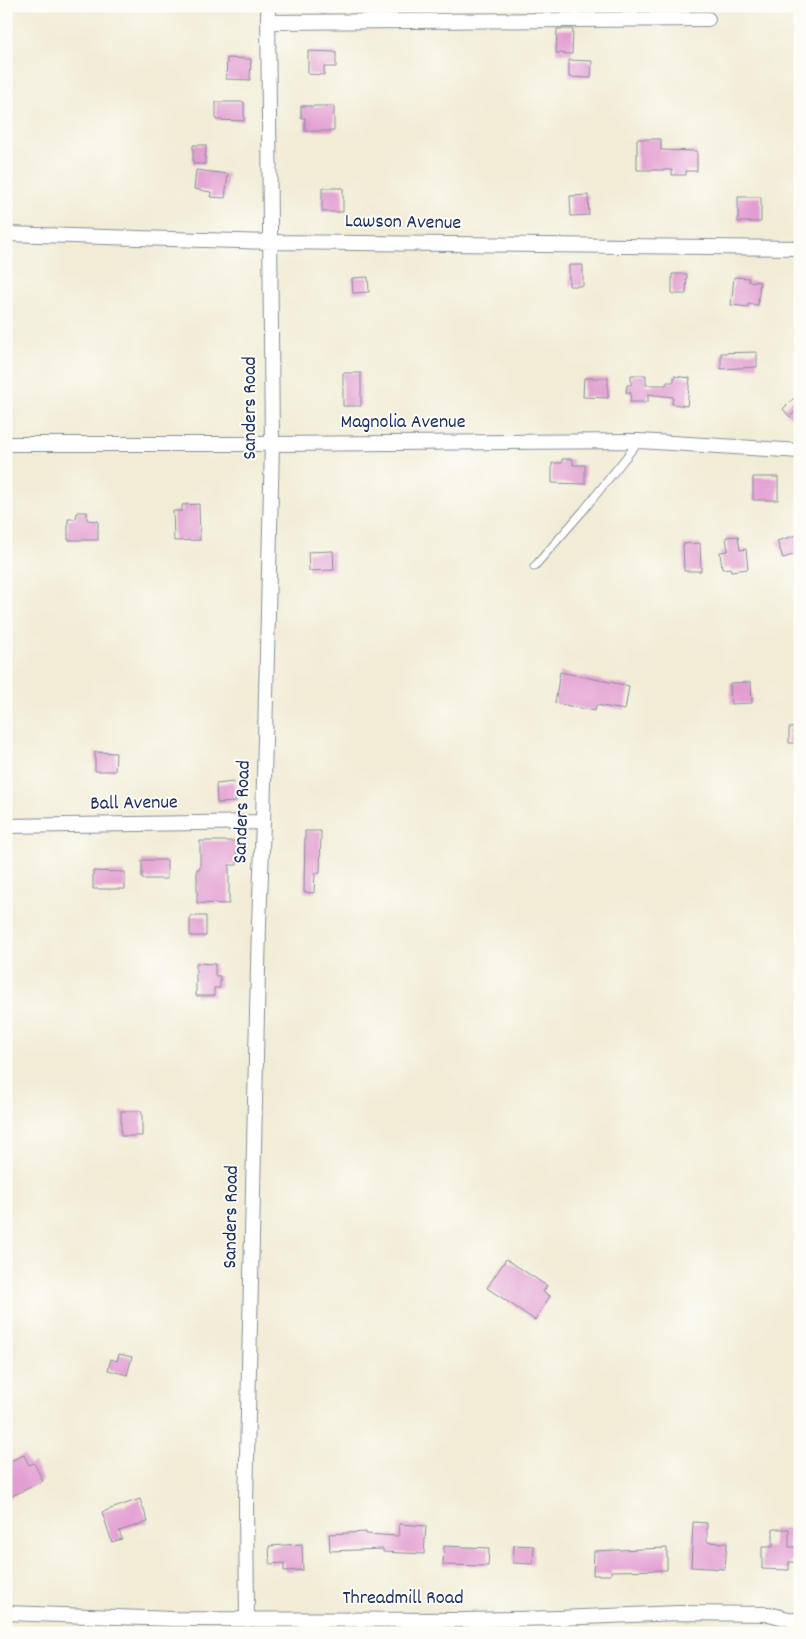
<svg xmlns="http://www.w3.org/2000/svg" width="806" height="1639" font-family="Dekko,sans-serif">
<style>
.building{fill:#e29dd1}
.lines{fill:none;stroke-linecap:round;stroke-linejoin:round}
.lane-casing{stroke:#868e9a;stroke-width:9}
.street-casing{stroke:#868e9a;stroke-width:16}
.lane{stroke:#fff;stroke-width:7}
.street{stroke:#fff;stroke-width:14}
.labels{text-anchor:middle;dominant-baseline:central;stroke-width:4;stroke-linejoin:round;paint-order:stroke}
.street-label{font-size:20px;fill:#1b2f5e;stroke:#fdfcf7}
</style>
<rect width="100%" height="100%" fill="#fdfcf7"/>
<filter id="ink" filterUnits="userSpaceOnUse"><feTurbulence type="fractalNoise" baseFrequency=".02" numOctaves="2"/><feDisplacementMap in="SourceGraphic" scale="10" xChannelSelector="R" yChannelSelector="G"/><feConvolveMatrix kernelMatrix="1 2 1 2 8 2 1 2 1" color-interpolation-filters="sRGB"/></filter>
<filter id="wash" filterUnits="userSpaceOnUse"><feTurbulence type="fractalNoise" baseFrequency=".0096" numOctaves="4" result="noise"/><feDisplacementMap in="SourceGraphic" scale="20" xChannelSelector="R" yChannelSelector="G"/><feGaussianBlur stdDeviation="1.12" result="paint"/><feColorMatrix in="noise" values="0 0 0 0 0 0 0 0 0 0 0 0 0 0 0 0 0 1.4 0 .05"/><feComposite in="paint" operator="in"/></filter>
<g filter="url(#wash)">
<rect width="100%" height="100%" fill="#f1ecd5"/>
<g id="blocks">
<path class="building" d="M557 29H573L572 54 556 53Z
M308 51 336 52V67H324V75L308 74Z
M227 58 251 59 250 80 226 79Z
M569 60 592 61 591 78 569 77Z
M216 102H244V121L216 120Z
M301 106H334V131H305V118H301Z
M637 139H661V150L697 151V171H686V175H672V170H637Z
M193 145H206L205 164H193Z
M196 170 228 174 225 198 210 197 211 192 194 189Z
M322 188H343V212H322Z
M588 195 589 215 571 216 570 196Z
M738 197H761V222H738Z
M569 265H583V286H569Z
M672 274H687L686 294H672Z
M368 277 369 292 353 293 352 278Z
M734 277 749 278 748 281 760 282 758 305 748 304V307L731 305Z
M757 352V367L721 369V353Z
M343 373H361V406H343Z
M631 375H646V385H666L667 382H674V376L690 378 687 406 672 404 673 397 648 394V402H630L631 393 626 392 627 385H631Z
M584 378H608V398L583 397Z
M800 392V407L790 417 783 409Z
M562 459H573V465H585V484L552 483V463H562Z
M753 477H778V500H753Z
M199 504 200 540 174 541 173 511H182V505Z
M77 512H87V520L98 521V540H68V519H76Z
M800 534V553L783 558 777 541Z
M738 536 740 550 746 549 748 569 731 571 730 568 722 569 720 552 728 551 726 537Z
M700 543 701 571H684L683 544Z
M333 551 334 570 309 571 308 552Z
M560 672 629 686 625 710 596 705 595 711 555 703Z
M751 682 752 703 731 704 730 683Z
M800 727V743H789V728Z
M95 752 116 753 115 771H95Z
M234 782 236 802 217 803 216 784Z
M305 831H321L320 873H315L314 893 304 892Z
M200 841H237V865H229V904L197 903V869H200Z
M142 860H167V879H142Z
M93 871 125 872V889H93Z
M190 916H206V936H190Z
M196 963 215 964V976H220V988H214V996H196Z
M121 1111H142V1136H121Z
M506 1259 547 1286 543 1292 550 1296 535 1320 487 1288Z
M119 1354 132 1357 127 1375 108 1370 111 1359 117 1361Z
M24 1455 29 1465 34 1463 43 1481 6 1499V1463Z
M140 1499 148 1522 119 1531 122 1539 112 1542 102 1512Z
M693 1522 707 1523V1542L727 1543 725 1569 691 1567Z
M399 1524 426 1526 424 1554 383 1552V1549L330 1551 329 1534 366 1532V1534L398 1536Z
M773 1529H789V1547H797V1562H789V1570L762 1569V1547H773Z
M302 1544 303 1570 284 1571V1563L270 1564 269 1546Z
M514 1545 534 1546 533 1564 513 1563Z
M444 1546 489 1548 488 1566 443 1565Z
M667 1548V1570L611 1571V1575H593L594 1551Z"/>
</g>
</g>
<g filter="url(#ink)">
<use href="#blocks" fill-opacity="0" stroke="#868e9a" stroke-width="1"/>
<g class="lines">
<defs>
<path id="lane" d="M534 567 583 511 639 441"/>
<path id="street" d="M269 22 708 19
M6 234 271 242 800 248
M6 444H272L639 441 800 451
M6 826 263 822
M6 1613 172 1619 462 1620 560 1618 678 1613 769 1614 800 1622
M247 1620 246 1503 259 924 263 822 272 444 268 6"/>
</defs>
<use href="#lane" class="lane-casing"/>
<use href="#street" class="street-casing"/>
<use href="#lane" class="lane"/>
<use href="#street" class="street"/>
</g>
</g>
<g class="labels">
<g class="street-label">
<text transform="translate(403 223) rotate(1)">Lawson Avenue</text>
<text transform="translate(251 408) rotate(-90)">Sanders Road</text>
<text x="403" y="423">Magnolia Avenue</text>
<text transform="translate(134 804) rotate(-1)">Ball Avenue</text>
<text transform="translate(243 812) rotate(-88)">Sanders Road</text>
<text transform="translate(232 1217) rotate(-89)">Sanders Road</text>
<text x="403" y="1599">Threadmill Road</text>
</g>
</g>
<rect width="806" height="1639" fill="none" stroke="#fdfcf7" stroke-width="25"/>
</svg>
